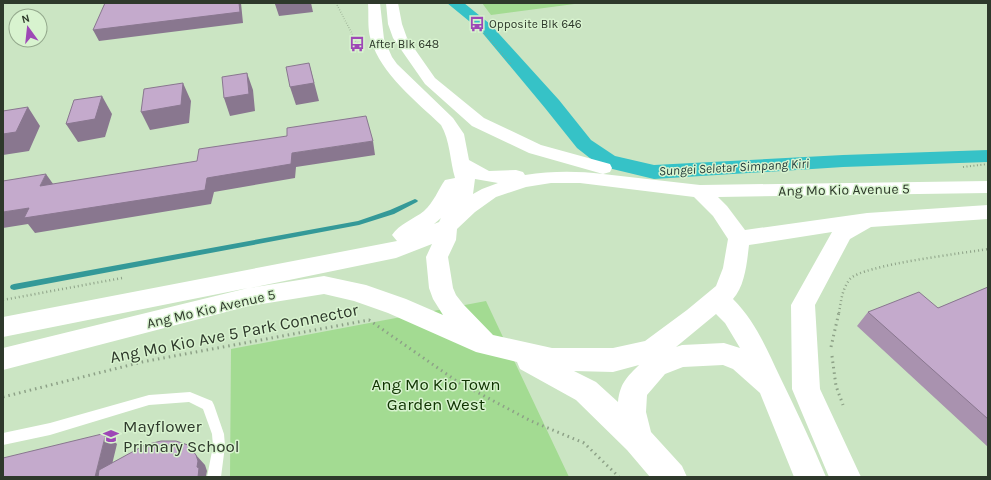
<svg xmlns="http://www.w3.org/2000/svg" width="991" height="480" font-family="Karla,sans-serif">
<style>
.green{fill:#a3db92}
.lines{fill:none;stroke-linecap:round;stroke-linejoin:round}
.stream{fill:#349998;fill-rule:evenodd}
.canal{fill:#36c2c7;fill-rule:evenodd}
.path-far3{stroke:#8da187;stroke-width:1.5;stroke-dasharray:0.5 2;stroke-linecap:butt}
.path-far2{stroke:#8da187;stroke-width:2;stroke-dasharray:1 2.5;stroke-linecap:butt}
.path-far1{stroke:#8da187;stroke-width:2.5;stroke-dasharray:1 3;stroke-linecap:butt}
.path{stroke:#8da187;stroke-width:3;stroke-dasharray:1.5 4;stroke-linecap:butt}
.service{fill:#fff;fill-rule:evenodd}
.primary{fill:#fff;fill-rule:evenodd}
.wall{fill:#a992af}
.shaded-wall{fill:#89778f}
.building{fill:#c4aacc;stroke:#89778f}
.labels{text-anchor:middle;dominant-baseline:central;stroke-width:3;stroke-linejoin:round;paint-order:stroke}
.far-poi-label{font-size:12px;fill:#2e392b;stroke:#d8f3cf;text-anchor:start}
.far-water-label{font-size:13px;font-style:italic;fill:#233a3a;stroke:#d8f3cf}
.street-label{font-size:14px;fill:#2e392b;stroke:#d8f3cf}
.near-street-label{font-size:17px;fill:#2e392b;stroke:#d8f3cf}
.near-park-label{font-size:17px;fill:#0f3301;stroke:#d8f3cf}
.near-poi-label{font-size:17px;fill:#2e392b;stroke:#d8f3cf;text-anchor:start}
</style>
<rect width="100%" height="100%" fill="#cbe5c3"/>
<path class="green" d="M482 3H582L491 15Z
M486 301 569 477H230L231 349Z"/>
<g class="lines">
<path class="stream" d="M552 102 555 104 554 110 551 112 548 110 549 104Z
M415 199 417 200 418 201 417 202 394 214 359 225 14 290 11 289 10 287 11 285 14 284 358 221 390 210Z"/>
<path class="canal" d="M447 3H464L490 24 559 100 591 140 615 156 654 165 843 155 988 150V162L843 167 654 179 600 166 577 148 545 108 480 30Z"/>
<path class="path-far3" d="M336 3 359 47
M471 18 512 65"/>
<path class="path-far2" d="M963 167 988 164"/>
<path class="path-far1" d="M3 300 122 278
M839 313C841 301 842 289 850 279 862 265 965 253 988 249"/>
<path class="path" d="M831 347 839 312
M832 356 836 386 843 405
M3 397 142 362 369 320 458 382 531 421 584 443 619 477"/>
<path class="service" d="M190 392 212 401 214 405 224 434 225 446 221 477H207L213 446 212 434 203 409 189 402 149 405 50 435 3 445V433L50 423 149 395Z"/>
<path class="primary" d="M368 3H380L384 39 392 57 397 64 453 118 464 134 469 160 489 171 516 170 523 172 525 175C552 171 576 171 603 174L529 153 472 126 425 84 393 38 388 24 386 3H398L402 24 407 38 435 78 484 118 541 145 610 164 612 168 610 172 603 174 700 185 988 181V193L718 197 727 206 745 230 867 213 988 205V219L871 227 850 239 815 305 820 389 861 477H829L792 389 791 305 832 232 749 245C747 262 745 286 733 299 755 321 767 349 780 377 796 410 812 443 826 477H794L760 393 733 369 723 365 683 367 665 374 647 395 646 412 651 432 682 466 687 477H650L627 450 576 400 520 369 517 362 476 352 388 313 354 301 324 294 249 306 3 370V348L248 288 3 337V317L397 241 392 235C399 224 414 219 424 211 434 202 438 190 445 180L455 178C450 161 450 140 441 125 416 101 381 74 371 40 367 29 369 15 368 3ZM475 179 498 183 482 189 473 194ZM551 183H580L694 197 713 216 728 239 723 268 716 286 687 310 645 341 613 348H552L493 335 463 304 456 295 453 288 448 257 456 240 457 229 475 212 496 197 526 187ZM441 218 439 222 434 224ZM432 244 426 257 429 288 433 299 443 315 406 299 366 285 324 276 250 288 396 258ZM716 314 725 323 740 348 724 343 682 345 676 347ZM639 365C627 377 620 383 618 402L596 382 574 371 613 372Z"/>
</g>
<path class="wall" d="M988 287V447L857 326 868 312 938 308Z"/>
<path class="shaded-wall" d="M239 3H241L243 23 99 41 93 30Z
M289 3H311L313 12 279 16 275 4Z
M309 63 319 101 296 105 290 87Z
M247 73 253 90 255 111 230 116 224 98Z
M183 83 191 101 189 123 150 130 141 112Z
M102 96 112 114 105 137 78 142 66 124Z
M28 107 40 126 29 151 3 155V134Z
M373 141 375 155 296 167 295 178 214 192 211 204 35 233 28 224 3 228V212L207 178 292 153Z
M46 174 56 188 40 186Z
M106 433 117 444 109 477H95Z
M196 455 205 465 207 471 206 476 207 477H198L197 467Z"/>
<path class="building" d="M105 3H239L240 12 93 30Z
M275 3H289L275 4Z
M309 63 314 83 290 87 286 67Z
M247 73 249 94 224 98 222 77Z
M183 83 181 105 141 112 144 89Z
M102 96 95 119 66 124 74 100Z
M28 107 16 132 3 134V111Z
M366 116 373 141 292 153 291 164 207 178 205 190 24 218 29 208 3 212V181L46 174 40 186 197 161 199 149 287 136V128Z
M988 287V419L868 312 919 292 938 308Z
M106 433 95 477H3V458Z
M161 441H176L188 445 196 455 198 461 197 467 199 468 198 477H98L99 470 145 445Z"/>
<defs>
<symbol id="bus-bare" viewBox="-9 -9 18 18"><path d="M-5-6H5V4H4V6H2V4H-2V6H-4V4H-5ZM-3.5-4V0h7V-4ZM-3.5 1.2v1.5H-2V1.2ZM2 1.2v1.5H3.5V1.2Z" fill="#9e48b6" stroke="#d8f3cf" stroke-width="2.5" paint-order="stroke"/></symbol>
<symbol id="school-bare" viewBox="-9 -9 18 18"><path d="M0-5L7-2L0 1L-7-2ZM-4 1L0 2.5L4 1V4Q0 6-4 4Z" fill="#9e48b6" stroke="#d8f3cf" stroke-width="2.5" paint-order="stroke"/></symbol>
</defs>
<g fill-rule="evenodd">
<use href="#bus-bare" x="466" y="13" width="22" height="22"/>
<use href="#bus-bare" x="346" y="33" width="22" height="22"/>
<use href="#school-bare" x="100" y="425" width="22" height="22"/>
</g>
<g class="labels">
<g class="far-poi-label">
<text x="489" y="24">Opposite Blk 646</text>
<text x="369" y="44">After Blk 648</text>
</g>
<g class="far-water-label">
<text transform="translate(734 167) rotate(-3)">Sungei Seletar Simpang Kiri</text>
</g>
<g class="street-label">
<text transform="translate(844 190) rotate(-1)">Ang Mo Kio Avenue 5</text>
<text transform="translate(211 309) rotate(-13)">Ang Mo Kio Avenue 5</text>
</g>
<g class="near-street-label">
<text transform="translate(234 333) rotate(-11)">Ang Mo Kio Ave 5 Park Connector</text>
</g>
<g class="near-park-label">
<text x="436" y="384">Ang Mo Kio Town<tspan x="436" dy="20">Garden West</tspan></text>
</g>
<g class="near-poi-label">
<text x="123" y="426">Mayflower<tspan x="123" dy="20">Primary School</tspan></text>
</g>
</g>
<rect width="991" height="480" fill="none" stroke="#2e392b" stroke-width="8"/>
<g transform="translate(28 28) rotate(345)"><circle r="19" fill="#d8f3cf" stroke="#94a98d"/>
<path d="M0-3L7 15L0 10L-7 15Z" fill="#9e48b6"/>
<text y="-6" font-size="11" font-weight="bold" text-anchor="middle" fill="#2e392b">N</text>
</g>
</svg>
